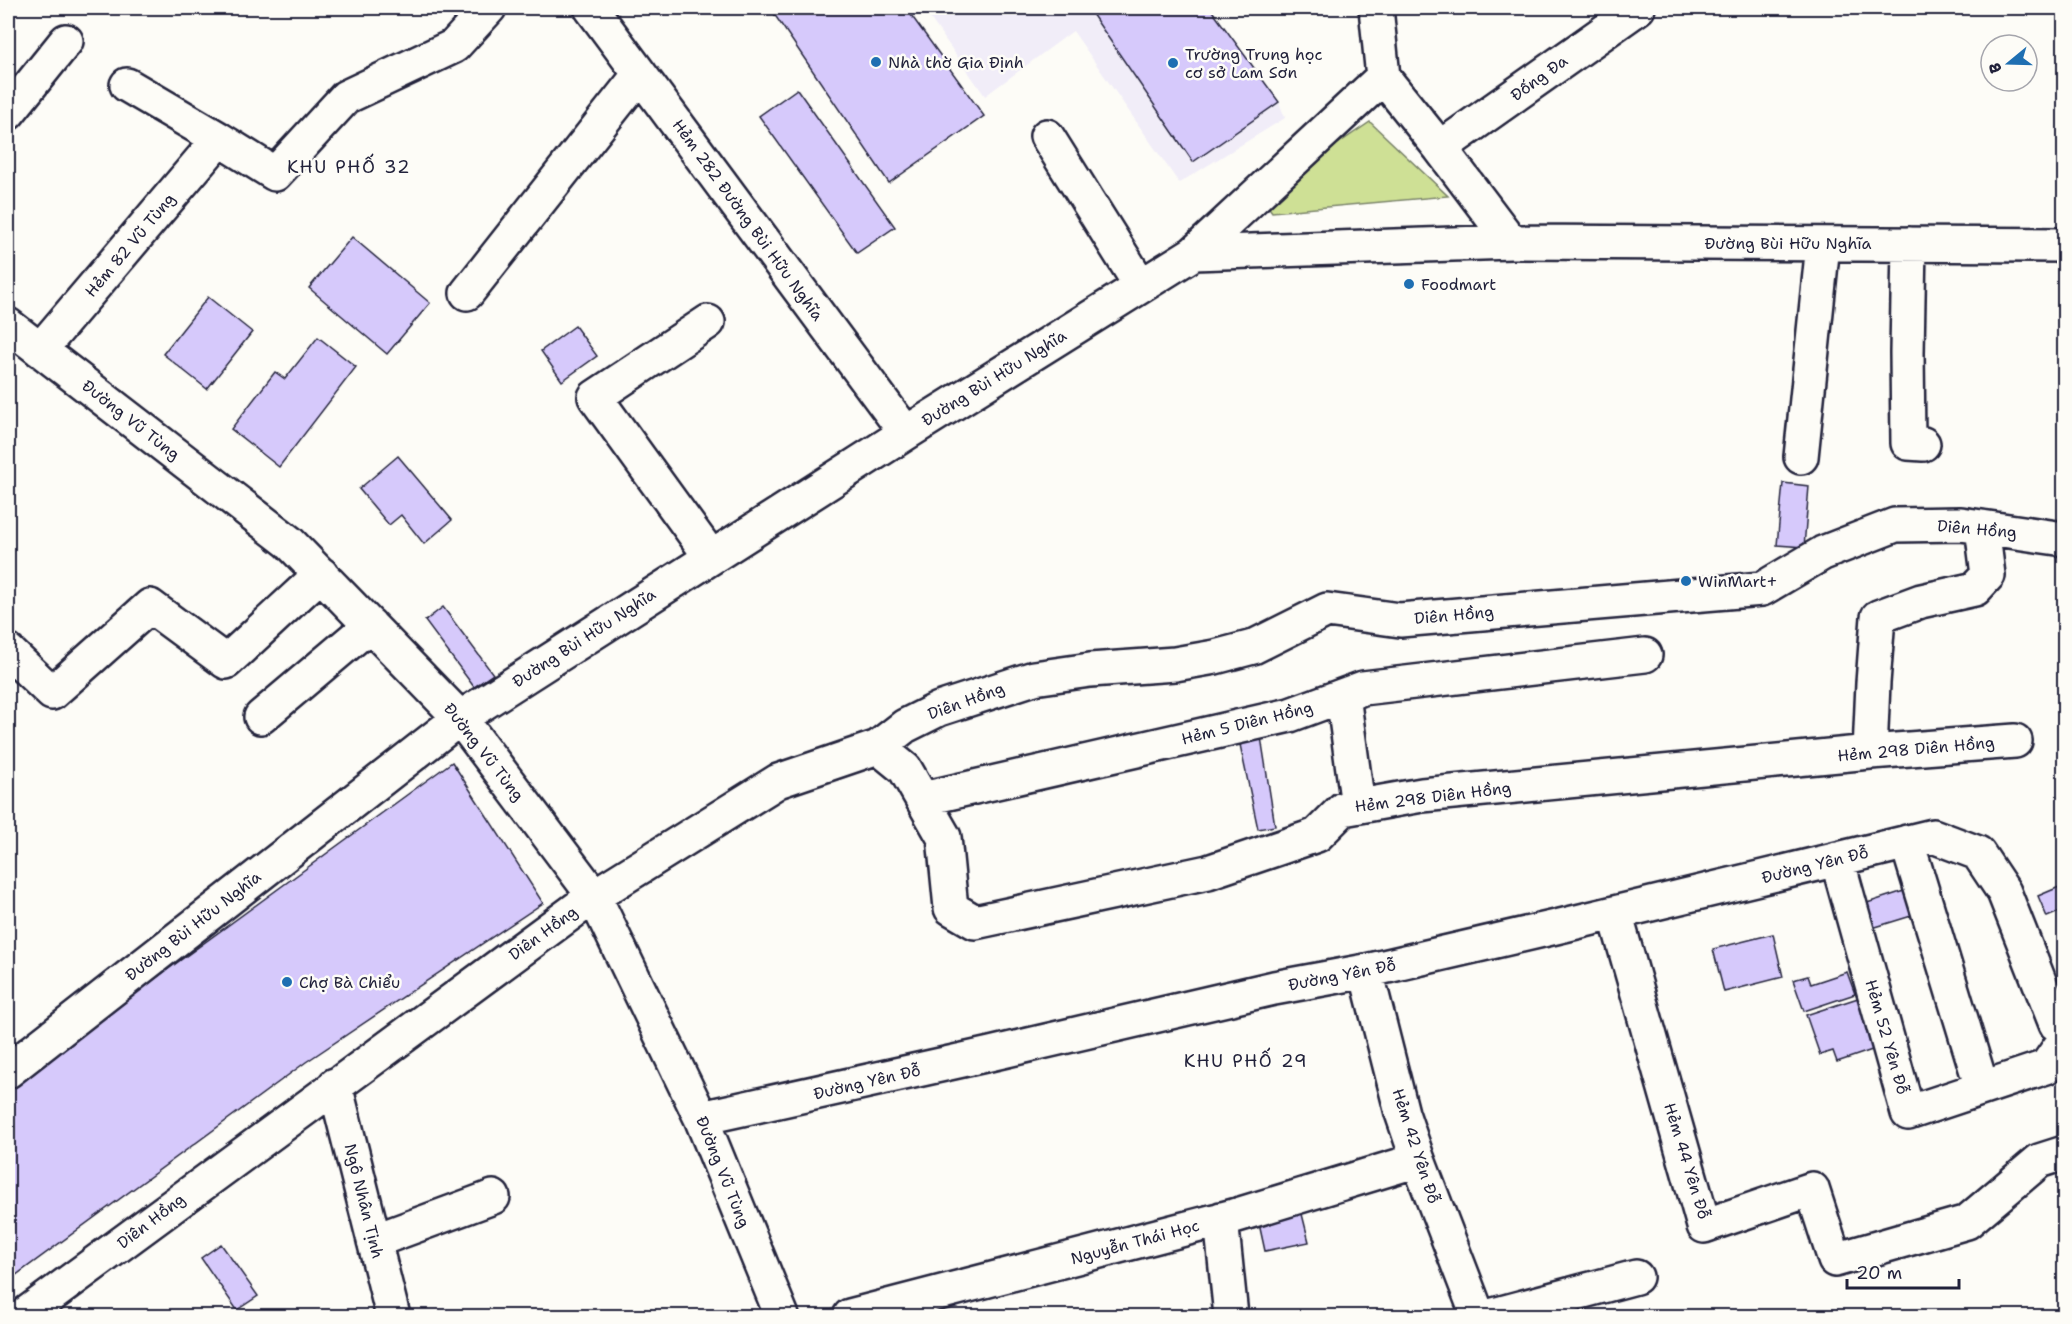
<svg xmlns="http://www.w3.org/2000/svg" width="2072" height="1324" font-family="'Shantell Sans',sans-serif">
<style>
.built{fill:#f1edf8}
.green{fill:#cee095;stroke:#788168;stroke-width:1.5}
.building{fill:#d6c9fb;stroke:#22223b;stroke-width:1.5}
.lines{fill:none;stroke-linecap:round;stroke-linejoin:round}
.minor-casing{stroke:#22223b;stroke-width:38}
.minor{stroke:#fdfcf7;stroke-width:33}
.poi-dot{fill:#1f6fb2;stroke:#fdfcf7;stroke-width:2}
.labels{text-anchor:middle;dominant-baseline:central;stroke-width:5;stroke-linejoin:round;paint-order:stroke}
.poi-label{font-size:16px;fill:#22223b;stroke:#fdfcf7;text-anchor:start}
.street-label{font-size:16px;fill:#22223b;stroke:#fdfcf7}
.neighbourhood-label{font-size:18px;letter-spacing:1.5px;fill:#22223b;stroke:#fdfcf7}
</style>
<rect width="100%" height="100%" fill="#fdfcf7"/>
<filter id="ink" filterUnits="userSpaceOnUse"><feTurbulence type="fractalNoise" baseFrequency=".0167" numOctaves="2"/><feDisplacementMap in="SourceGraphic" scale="12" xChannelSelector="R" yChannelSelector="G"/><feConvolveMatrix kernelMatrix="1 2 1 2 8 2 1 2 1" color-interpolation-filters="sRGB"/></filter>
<g filter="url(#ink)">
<path class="built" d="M923 8H1171L1172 10 1176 8H1210L1279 102 1285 118 1179 183 1073 31 985 96Z"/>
<path class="green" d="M1370 122 1448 196 1272 212 1261 196Z"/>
<path class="building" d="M770 8H906L984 116 889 183Z
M1088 8H1171L1172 10 1176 8H1210L1279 102 1193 162Z
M797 89 895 227 857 253 759 116Z
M352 237 430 303 387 354 309 288Z
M208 297 252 332 207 389 163 354Z
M575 326 597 356 562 381 541 351Z
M318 337 356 367 279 467 231 429 275 372 285 379Z
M398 456 452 520 424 544 401 515 389 525 359 489Z
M1783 483 1809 486 1804 547 1777 545Z
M443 607 493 674 474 687 425 621Z
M1261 737 1275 826 1258 829 1239 740Z
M452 762 543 903 306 1062 8 1281V1086Z
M2064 885V910L2047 917 2038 896Z
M1913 888 1921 913 1869 929 1861 905Z
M1773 934 1783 977 1724 992 1713 949Z
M1847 972 1855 994 1804 1011 1793 980 1808 976 1811 984Z
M1861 997 1878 1048 1837 1062 1833 1051 1820 1055 1806 1015Z
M1301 1210 1309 1242 1265 1251 1258 1219Z
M221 1244 258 1296 237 1310 201 1258Z"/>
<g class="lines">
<defs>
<path id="minor" d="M591 8 906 433
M1376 8 1383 77
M1383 77 1440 148 1511 242
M8 113 66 41
M1047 136 1141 286
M219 139 275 174 346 97 454 46 489 8
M1440 148 1638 8
M1909 244 1907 353 1908 443 1923 444
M1194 253 1383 77
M467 293 640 74
M708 322 595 397 711 557
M8 325 289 542 460 718 594 896 701 1118 782 1316
M40 350 219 139 127 85
M1801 457 1823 244
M8 651 52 693 150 606 226 662 321 574
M1343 696 1358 806
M261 717 370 625
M878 747 905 769 944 837 951 908 975 922 1208 872 1317 835 1343 809 1422 795 1870 752 2015 741
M1870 752 1873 683 1878 617 1921 601 1975 589 1988 575 1982 527
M922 799 1290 715 1363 688 1645 655
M1907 842 1982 1088
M1837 859 1908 1113 2046 1067 2064 1041
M1615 913 1704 1226 1812 1189 1835 1260 1967 1222 2039 1161 2064 1153
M1366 971 1402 1113 1418 1160 1478 1316
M8 1071 460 718 906 433 1194 253 1511 242 2064 245
M335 1085 393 1316
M701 1118 990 1054 1274 988 1366 971 1556 927 1933 836 1978 853 2004 892 2056 1024 2064 1029
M1221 1219 1231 1316
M374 1241 493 1197
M23 1316 594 896 778 781 878 747 905 726 939 709 1034 678 1090 670 1175 664 1215 657 1253 647 1327 610 1400 620 1762 589 1823 553 1895 525 1961 524 2064 539
M850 1316 1234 1216 1418 1160
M1490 1316 1636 1277"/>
</defs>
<use href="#minor" class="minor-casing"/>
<use href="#minor" class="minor"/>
</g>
</g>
<g class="poi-dot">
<circle cx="876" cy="62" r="6"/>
<circle cx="1173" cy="63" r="6"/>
<circle cx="1409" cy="284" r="6"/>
<circle cx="1686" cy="581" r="6"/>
<circle cx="287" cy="982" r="6"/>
</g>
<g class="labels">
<g class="poi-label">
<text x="1185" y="54">Trường Trung học<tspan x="1185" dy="18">cơ sở Lam Sơn</tspan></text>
<text x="888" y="62">Nhà thờ Gia Định</text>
<text x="1421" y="284">Foodmart</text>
<text x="1698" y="581">WinMart+</text>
<text x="299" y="982">Chợ Bà Chiểu</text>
</g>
<g class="street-label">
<text transform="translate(1539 78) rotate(-36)">Đống Đa</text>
<text transform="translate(748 220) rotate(54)">Hẻm 282 Đường Bùi Hữu Nghĩa</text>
<text x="1788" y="243">Đường Bùi Hữu Nghĩa</text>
<text transform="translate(130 245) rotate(-50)">Hẻm 82 Vũ Tùng</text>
<text transform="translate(994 378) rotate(-32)">Đường Bùi Hữu Nghĩa</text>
<text transform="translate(131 420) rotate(38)">Đường Vũ Tùng</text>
<text transform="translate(1977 529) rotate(5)">Diên Hồng</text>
<text transform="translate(1454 615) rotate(-5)">Diên Hồng</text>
<text transform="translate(584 638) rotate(-33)">Đường Bùi Hữu Nghĩa</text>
<text transform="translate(966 701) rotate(-20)">Diên Hồng</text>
<text transform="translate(1247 723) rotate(-14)">Hẻm 5 Diên Hồng</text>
<text transform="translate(1916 749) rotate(-5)">Hẻm 298 Diên Hồng</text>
<text transform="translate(484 752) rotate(52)">Đường Vũ Tùng</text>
<text transform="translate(1433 797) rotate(-7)">Hẻm 298 Diên Hồng</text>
<text transform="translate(1815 865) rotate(-14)">Đường Yên Đỗ</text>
<text transform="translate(193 926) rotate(-38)">Đường Bùi Hữu Nghĩa</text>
<text transform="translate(543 933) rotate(-36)">Diên Hồng</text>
<text transform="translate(1342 975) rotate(-11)">Đường Yên Đỗ</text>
<text transform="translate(1887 1037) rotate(74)">Hẻm 52 Yên Đỗ</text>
<text transform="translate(867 1082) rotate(-13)">Đường Yên Đỗ</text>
<text transform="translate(1416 1146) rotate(72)">Hẻm 42 Yên Đỗ</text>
<text transform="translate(1687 1161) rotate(73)">Hẻm 44 Yên Đỗ</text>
<text transform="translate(723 1172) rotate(68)">Đường Vũ Tùng</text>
<text transform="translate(364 1201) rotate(76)">Ngô Nhân Tịnh</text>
<text transform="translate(151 1221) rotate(-37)">Diên Hồng</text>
<text transform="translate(1135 1242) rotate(-15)">Nguyễn Thái Học</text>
</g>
<g class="neighbourhood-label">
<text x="349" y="167">KHU PHỐ 32</text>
<text x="1246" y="1061">KHU PHỐ 29</text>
</g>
</g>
<rect width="2072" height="1324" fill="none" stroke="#fdfcf7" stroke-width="30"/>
<rect x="15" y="15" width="2042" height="1294" fill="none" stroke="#22223b" stroke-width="2" filter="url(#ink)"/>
<g transform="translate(2009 63) rotate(251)"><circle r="28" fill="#fdfcf7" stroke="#a5a5ac" stroke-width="1.5"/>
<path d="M0-4.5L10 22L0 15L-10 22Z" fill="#1f6fb2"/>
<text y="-9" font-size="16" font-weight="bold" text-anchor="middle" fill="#22223b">B</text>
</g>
<path d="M1847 1279v9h112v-9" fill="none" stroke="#22223b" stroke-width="3"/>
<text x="1856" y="1279" font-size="18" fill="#22223b" stroke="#fdfcf7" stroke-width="4.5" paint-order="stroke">20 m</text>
</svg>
